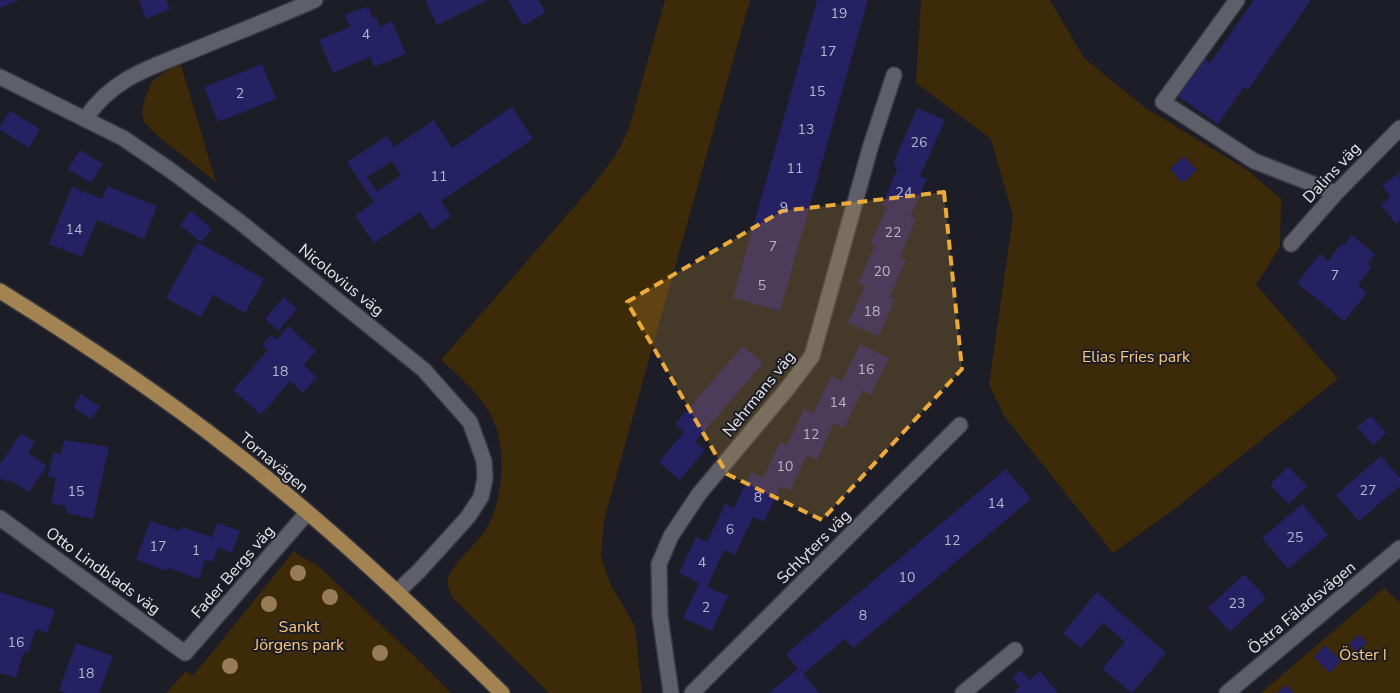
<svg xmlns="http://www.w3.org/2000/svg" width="1400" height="693" font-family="'Nunito Sans',sans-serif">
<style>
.green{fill:#3d2a09}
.building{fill:#252162;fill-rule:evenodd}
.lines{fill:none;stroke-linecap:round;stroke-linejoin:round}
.minor-casing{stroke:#38383f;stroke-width:18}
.major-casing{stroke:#38383f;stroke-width:18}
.minor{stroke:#5e5f6a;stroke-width:15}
.major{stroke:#a38352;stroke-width:15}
.tree{fill:#977c55}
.marked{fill:#ebaa39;fill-opacity:0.2;stroke:#ebaa39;stroke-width:4;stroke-dasharray:10 6;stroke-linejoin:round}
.labels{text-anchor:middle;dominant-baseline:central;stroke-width:4;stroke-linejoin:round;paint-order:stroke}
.number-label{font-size:14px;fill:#b6b6cb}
.street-label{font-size:16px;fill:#e7e8ee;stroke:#1c1d26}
.park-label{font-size:16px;fill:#fcc97b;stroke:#1c1d26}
</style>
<rect width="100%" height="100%" fill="#1c1d26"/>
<path class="green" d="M665 0H750L604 520 601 555 605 570 612 587 635 626 642 693H549L452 597C450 591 446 585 448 579 450 567 477 543 485 531 505 500 508 441 488 410 475 390 458 375 441 360L594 184 617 153 629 128Z
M921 0H1050L1084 58 1144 107 1247 170 1281 199 1280 247 1256 285 1338 379 1173 510 1113 553 1004 416 989 384 1013 216 991 139 916 83Z
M180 62 216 182 159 137 144 122 142 112 145 98 152 81Z
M294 551C301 558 309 560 318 566L412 654 451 693H166L186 671 193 676Z
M1384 588 1400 603V693H1261Z"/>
<path class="building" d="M0 0H19L0 8Z
M139 0H166L170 9 146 19Z
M425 0H487L437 25Z
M508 0H538L546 12 523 26Z
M817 0H868L780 311 733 298Z
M1254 0H1311L1248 90 1244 87 1218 124 1176 95 1202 57 1210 63Z
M368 6 373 18 376 17 380 27 392 21 406 54 374 67 370 57 333 73 319 40 350 27 345 15Z
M262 64 276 99 218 122 204 87Z
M512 107 533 139 441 201 451 216 432 230 420 212 374 243 355 216 374 202 347 162 387 136 394 147 434 120 452 148ZM392 161 401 175 377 192 367 177Z
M917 108 945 120 920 176 927 179 910 217 916 219 900 257 906 260 890 297 895 299 879 336 848 323 865 286 858 283 875 246 870 244 887 207 882 205 898 167 893 164Z
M10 111 40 129 29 148 0 130V127Z
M80 150 103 164 91 183 68 169Z
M1184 156 1197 170 1183 183 1170 169Z
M1400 172V221L1396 224 1381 205 1391 197 1382 186Z
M107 186 157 206 144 239 97 220 82 257 49 244 72 187 102 199Z
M191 211 212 229 201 242 180 225Z
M1352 235 1375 254 1368 264 1372 267 1358 285 1367 293 1344 321 1297 283 1320 254 1328 261 1341 244 1344 246Z
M197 242 264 279 245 313 213 295 201 317 166 298Z
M284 297 297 309 278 331 265 319Z
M288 326 316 351 304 365 317 377 303 393 290 381 261 415 233 390 268 350 262 345 271 335 277 340Z
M860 344 889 358 871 395 862 391 844 428 834 423 817 460 807 455 790 491 781 486 764 522 753 517 735 555 724 550 707 587 728 596 712 631 683 618 699 583 679 573 696 537 707 542 725 504 734 508 751 472 763 478 780 442 787 445 804 409 813 414 831 376 842 381Z
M743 346 763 363 695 442 705 450 680 480 659 462 684 432 675 424Z
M81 394 100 407 91 419 73 407Z
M1371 416 1386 433 1373 445 1357 427Z
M21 433 35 442 28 453 47 466 29 492 10 480 8 483 0 478V464Z
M64 440 109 447 93 519 66 513 67 507 51 503 56 478 48 476 53 453 61 454Z
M1381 456 1400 478V486L1359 521 1336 495Z
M1288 467 1307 486 1289 504 1270 485Z
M1006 469 1031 499 853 648 845 639 803 674 819 693H769L798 669 786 654Z
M1302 504 1328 535 1288 569 1262 538Z
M150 521 180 531 182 527 212 537 217 523 240 531 232 553 218 547 213 562 205 560 199 579 168 568 167 571 136 560Z
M1244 574 1266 598 1230 632 1208 608Z
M0 592 55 610 47 633 36 629 28 653 24 652 16 678 0 673Z
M1097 592 1166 653 1132 693 1102 669 1125 642 1103 623 1081 648 1063 633Z
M1359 634 1367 643 1357 652 1349 644Z
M76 643 113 656 99 693H66L59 690Z
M1325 645 1341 661 1330 673 1314 657Z
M1021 670 1029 680 1040 671 1058 693H1013L1020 687 1013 678Z
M1286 685 1294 693H1277Z"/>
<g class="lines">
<defs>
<path id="minor" d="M1237 0 1163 102 1254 161 1336 193
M0 77 123 138 170 170 240 222 424 370 470 422 484 461 485 479 481 497 468 517 419 571 397 592
M85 119C115 74 159 65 206 45 243 30 279 16 315 0
M1291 244 1336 193 1400 128
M0 518 185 653 307 513
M671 693 660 616 659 564 671 536 699 494 787 389 812 356 871 145 894 75
M692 693 960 425
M963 693 1015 650
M1227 693 1400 548"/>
<path id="major" d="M0 291C79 340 156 391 230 449 326 523 415 608 502 693"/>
</defs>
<use href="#minor" class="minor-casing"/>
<use href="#major" class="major-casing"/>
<use href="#minor" class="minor"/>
<use href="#major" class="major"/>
</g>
<g class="tree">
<circle cx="298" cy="573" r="8"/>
<circle cx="330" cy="597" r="8"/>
<circle cx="269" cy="604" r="8"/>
<circle cx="380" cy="653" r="8"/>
<circle cx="230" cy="666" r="8"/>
</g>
<path class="marked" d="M944 192 962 369 822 520 727 474 627 302 782 211Z"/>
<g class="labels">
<g class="number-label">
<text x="839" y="13">19</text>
<text x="366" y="34">4</text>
<text x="828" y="51">17</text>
<text x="817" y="91">15</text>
<text x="240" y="93">2</text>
<text x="806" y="129">13</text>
<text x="919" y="142">26</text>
<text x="795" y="168">11</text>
<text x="439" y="176">11</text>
<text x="904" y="192">24</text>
<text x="784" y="207">9</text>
<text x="74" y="229">14</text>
<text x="893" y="232">22</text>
<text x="773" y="246">7</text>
<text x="882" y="271">20</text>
<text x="1335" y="275">7</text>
<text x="762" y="285">5</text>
<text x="872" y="311">18</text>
<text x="866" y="369">16</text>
<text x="280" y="371">18</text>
<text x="838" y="402">14</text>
<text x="811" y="434">12</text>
<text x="785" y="466">10</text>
<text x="1368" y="490">27</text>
<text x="76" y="491">15</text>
<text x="758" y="497">8</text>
<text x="996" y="503">14</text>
<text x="730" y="529">6</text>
<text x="1295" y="537">25</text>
<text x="952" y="540">12</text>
<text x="158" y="546">17</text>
<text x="196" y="550">1</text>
<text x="702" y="562">4</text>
<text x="907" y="577">10</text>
<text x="1237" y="603">23</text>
<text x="706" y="607">2</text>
<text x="863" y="615">8</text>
<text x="16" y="642">16</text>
<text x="86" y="673">18</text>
</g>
<g class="street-label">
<text transform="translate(1332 173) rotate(-47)">Dalins väg</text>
<text transform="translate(341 280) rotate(39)">Nicolovius väg</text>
<text transform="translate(759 394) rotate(-51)">Nehrmans väg</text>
<text transform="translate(274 463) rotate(40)">Tornavägen</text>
<text transform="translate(814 547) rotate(-45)">Schlyters väg</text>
<text transform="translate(103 571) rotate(36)">Otto Lindblads väg</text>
<text transform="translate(233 572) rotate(-49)">Fader Bergs väg</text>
<text transform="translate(1302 608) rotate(-40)">Östra Fäladsvägen</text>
</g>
<g class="park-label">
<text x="1136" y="357">Elias Fries park</text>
<text x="299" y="627">Sankt<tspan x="299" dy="18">Jörgens park</tspan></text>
<text x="1363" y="655">Öster I</text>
</g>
</g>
</svg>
